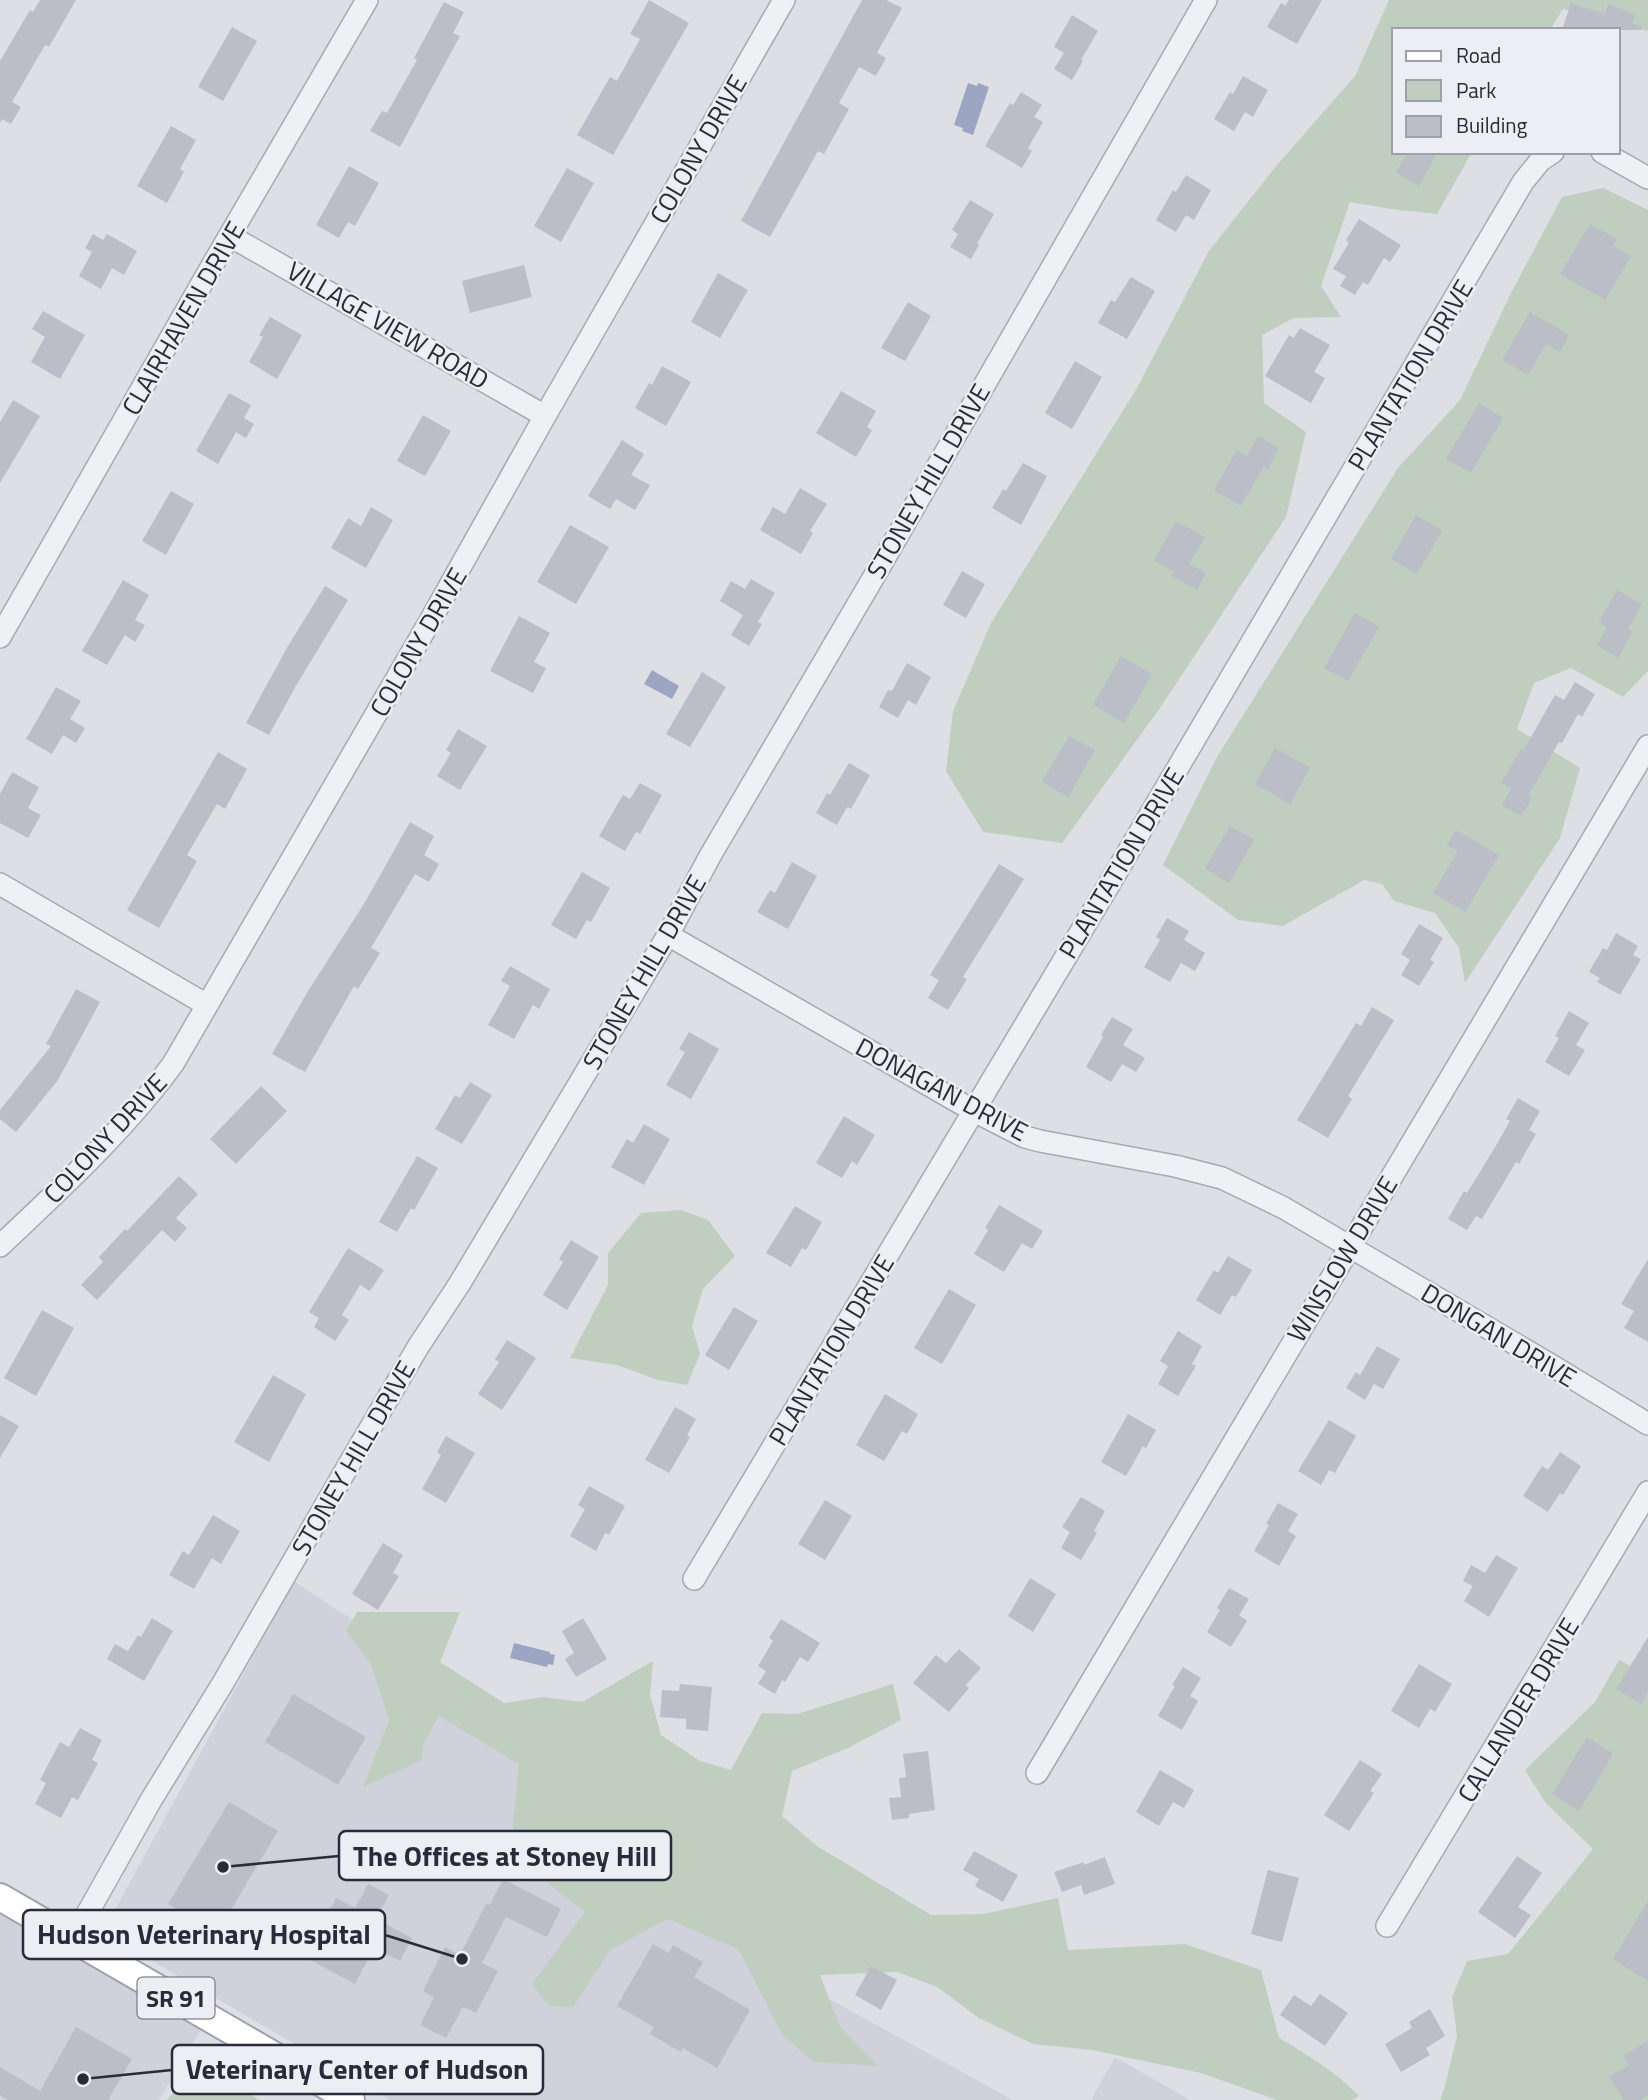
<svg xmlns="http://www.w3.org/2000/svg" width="1648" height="2100" font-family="'Titillium Web',sans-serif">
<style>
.built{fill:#d0d1da}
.green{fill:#c0cebf}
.water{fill:#9ca6c2}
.building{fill:#bbbdc7}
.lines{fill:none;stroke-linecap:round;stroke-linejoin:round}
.minor-casing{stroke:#a7a9b2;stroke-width:24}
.major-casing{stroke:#9ea1b0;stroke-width:30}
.minor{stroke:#eff0f4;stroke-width:21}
.major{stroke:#fff;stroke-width:26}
.labels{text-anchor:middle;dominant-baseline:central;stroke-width:5;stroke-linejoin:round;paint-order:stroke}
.shield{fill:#eceef3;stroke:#636672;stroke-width:2}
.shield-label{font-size:24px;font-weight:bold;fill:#282b3a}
.street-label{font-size:26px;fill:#282b3a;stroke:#eceef3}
.leader{fill:none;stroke:#282b3a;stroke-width:2.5}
.callout-dot{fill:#282b3a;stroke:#eceef3;stroke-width:2.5}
.callout{fill:#eceef3;stroke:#282b3a;stroke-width:2.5}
.callout-label{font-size:28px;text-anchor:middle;font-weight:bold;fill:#282b3a}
</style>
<rect width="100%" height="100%" fill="#dddfe5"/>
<path class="built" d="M294 1581 564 1761 653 1902 1013 2100H390L103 1932Z
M0 1907 205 2023 159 2100H0Z
M1115 2057 1190 2100H1091Z"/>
<path class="green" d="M1389 0H1648V31L1563 9 1550 30H1394V152H1472L1437 214 1391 209 1350 202 1321 286 1341 317 1294 318 1262 335 1264 403 1306 432 1286 517 1160 708 1062 843 983 832 946 771 953 711 991 623 1137 388 1209 251 1277 165 1355 76Z
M1603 188 1648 210V671L1623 697 1571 668 1534 683 1517 729 1580 768 1560 838 1465 983 1459 948 1435 913 1394 901 1382 884 1364 880 1283 926 1238 920 1163 865 1217 757 1398 468 1460 400 1512 291 1562 197Z
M681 1210 708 1220 735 1256 703 1289 692 1326 700 1354 687 1385 658 1380 617 1365 570 1358 608 1285V1253L641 1213Z
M357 1612H460L440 1662 504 1703 543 1697 582 1702 653 1661 650 1695 661 1735 700 1761 731 1770 762 1713 797 1714 893 1684 901 1720 848 1748 792 1771 782 1816 817 1846 931 1915 983 1914 1058 1898 1068 1950 1185 1944 1261 1970 1279 2038C1308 2055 1335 2071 1359 2096L1352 2100H1277L1201 2073 1092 2050 1033 2044 979 2018 937 1987 897 1972 820 1975 840 2027 878 2066 813 2062 782 2034 738 1949 667 1919 610 1950 573 2007 549 2006 532 1984 585 1912 514 1857 513 1822 519 1764 439 1716 423 1745 422 1760 363 1787 389 1720 371 1664 346 1631Z
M1619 1660 1648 1675V2100H1440L1444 2090 1457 2036 1452 1997 1467 1961 1508 1954 1593 1849 1545 1802 1525 1770 1595 1702Z
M200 2068 260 2100H166Z"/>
<path class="water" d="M968 83 977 86 978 83 989 87 973 135 962 131 963 128 954 125Z
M652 670 679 686 672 699 644 684Z
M514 1643 550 1652V1654L555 1655 553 1665 548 1664 547 1667 510 1658Z"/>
<path class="building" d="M40 0H76L49 47 45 45 12 102 21 107 11 124 2 119 0 123V61L30 10 33 12Z
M649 0 689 23 613 155 577 135 610 77 617 81 640 39 630 34Z
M862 0H886L902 8 877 53 886 58 876 76 859 67 839 103 849 109 824 154 818 151 770 237 741 221Z
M1289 0H1322L1297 44 1267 27 1281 3 1285 6Z
M444 2 464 12 453 33 460 36 400 147 370 131 382 111 387 113 417 60 414 58Z
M1571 3 1605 14 1608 4 1635 14 1632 23 1642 27 1641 30H1562Z
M1072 15 1098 31 1081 60 1083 61 1072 80 1054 69 1064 53 1054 47Z
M232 27 257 41 223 101 198 87Z
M1243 76 1268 90 1253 117 1245 112 1234 131 1214 119 1230 92 1233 94Z
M1021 92 1042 105 1034 117 1043 122 1028 148 1032 151 1022 168 985 146 1010 103 1013 105Z
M171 126 196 140 180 169 184 172 167 203 137 186Z
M1408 152H1438L1419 186 1396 172Z
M349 166 379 183 355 226 348 222 339 238 316 225Z
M567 168 594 183 561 242 534 226Z
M1186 175 1211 190 1194 220 1186 215 1176 232 1156 220 1173 190 1176 192Z
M970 200 994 214 977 244 979 245 971 259 950 247 958 234 952 230Z
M1359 219 1401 245 1390 262 1384 258 1368 285 1363 282 1355 295 1340 286 1346 276 1333 269 1349 243 1346 240Z
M1590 224 1617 239 1613 246 1631 256 1605 300 1560 274Z
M93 234 103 240 107 234 137 251 124 275 112 268 101 289 79 276 92 252 85 248Z
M524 265 532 297 470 313 462 281Z
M718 273 748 290 720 338 691 322Z
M1131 277 1155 291 1127 339 1098 323 1111 300 1115 302Z
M908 302 931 316 905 361 881 348Z
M43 311 85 335 60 379 31 362 45 337 32 329Z
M1530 312 1569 335 1560 352 1546 344 1528 375 1502 360Z
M270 317 302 335 277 379 249 362 263 337 259 335Z
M1300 328 1330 345 1314 372 1325 378 1311 403 1265 376 1289 335 1294 338Z
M1075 361 1102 377 1072 429 1045 413Z
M662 366 691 382 666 426 635 408 649 383 652 385Z
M841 391 876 411 867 427 872 430 856 457 816 433Z
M229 393 251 405 244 418 254 424 246 438 236 432 218 464 196 451Z
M13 400 40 416 0 483V422Z
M1479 403 1503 418 1471 473 1446 459Z
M423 415 451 431 425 476 397 461Z
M1258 436 1279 448 1268 469 1264 466 1241 506 1214 490 1237 450 1247 456Z
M622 440 644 454 631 475 650 485 635 510 616 499 610 509 588 496Z
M1023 463 1047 476 1021 525 992 508 1003 489 1006 491Z
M800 488 827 504 810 531 813 533 801 554 760 530 773 507 785 514Z
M171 491 194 504 166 555 142 541Z
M371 507 393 520 366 568 331 548 348 518 361 526Z
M1416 515 1442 531 1417 574 1391 559Z
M1176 521 1205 537 1189 564 1206 573 1197 590 1172 576 1174 572 1154 560Z
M570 525 609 547 576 604 537 582Z
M962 571 985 584 966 618 943 605Z
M751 579 775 593 758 622 762 624 749 646 731 635 743 615 720 601 731 581 745 589Z
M123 580 149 595 135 620 145 625 135 642 125 635 107 665 82 651Z
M325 586 348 600 297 684 269 735 246 723 288 646Z
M1617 590 1642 604 1628 629 1633 631 1618 658 1597 645 1607 627 1599 622Z
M1355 613 1379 627 1348 681 1324 668Z
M519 616 550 633 534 662 546 668 533 693 490 671Z
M1121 656 1152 674 1124 723 1093 705Z
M907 663 931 677 916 705 908 700 898 718 879 707 888 690 892 691Z
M702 672 726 687 690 747 666 734Z
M1575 682 1595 694 1582 717 1578 714 1562 743 1559 742 1528 796 1532 798 1521 816 1502 805 1511 789 1501 783 1521 749 1523 751 1555 695 1564 700Z
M56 687 81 701 70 719 85 728 76 743 63 735 52 754 26 739Z
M458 729 487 746 460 790 437 776 451 753 446 750Z
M1069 736 1095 750 1068 797 1042 782Z
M1275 748 1310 768 1290 804 1255 784Z
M218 752 247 769 225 809 217 804 187 855 197 861 159 928 127 910Z
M849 763 870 775 851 809 847 807 837 825 816 813 827 793 830 795Z
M12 772 39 787 28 808 41 815 28 838 0 823V794Z
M640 783 662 795 640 834 636 832 625 851 599 836 623 795 630 799Z
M410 822 434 836 424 855 439 864 429 882 415 874 371 948 380 953 358 989 354 986 305 1072 272 1054 308 991 364 904Z
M1230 826 1254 840 1229 883 1205 868Z
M1456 830 1499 855 1465 912 1433 893 1458 851 1447 845Z
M792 862 817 876 788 929 757 912 770 890 775 893Z
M999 864 1024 879 963 977 967 979 948 1010 928 998 939 980 930 975Z
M582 872 610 888 591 922 587 920 576 939 551 925Z
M1167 918 1189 931 1184 940 1205 953 1195 971 1181 963 1170 982 1144 967 1160 940 1156 937Z
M1419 924 1443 938 1430 960 1434 962 1419 986 1401 975 1410 960 1401 954Z
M1616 933 1638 946 1633 955 1641 959 1620 995 1597 982 1600 978 1589 972 1603 948 1607 950Z
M510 966 550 989 539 1009 533 1005 514 1039 488 1025 510 986 501 981Z
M76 989 100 1002 58 1080 16 1132 0 1119V1110L51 1046 46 1044Z
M1372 1007 1394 1020 1348 1096 1352 1099 1328 1138 1297 1120 1356 1023 1361 1026Z
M1569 1011 1589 1023 1576 1045 1585 1050 1569 1076 1545 1062 1559 1038 1555 1036Z
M1112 1017 1133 1029 1123 1045 1145 1058 1136 1072 1122 1064 1111 1082 1086 1067 1103 1037 1101 1035Z
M689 1032 719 1049 691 1099 666 1085 685 1052 679 1049Z
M470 1082 492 1095 462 1144 435 1129 455 1095 460 1098Z
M261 1086 287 1111 236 1164 210 1139Z
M1518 1098 1540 1111 1529 1130 1536 1134 1519 1164 1516 1162 1482 1219 1476 1216 1467 1230 1448 1219 1464 1191 1467 1193 1494 1149 1510 1121 1506 1119Z
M844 1116 875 1135 857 1165 852 1161 842 1178 816 1163Z
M644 1124 670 1139 644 1185 611 1167 627 1139 633 1143Z
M417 1156 438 1168 414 1210 411 1208 397 1232 379 1222Z
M179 1176 198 1194 176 1218 187 1228 175 1242 162 1230 97 1300 81 1285 103 1262 99 1257 125 1229 127 1231Z
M999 1205 1043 1231 1032 1249 1022 1243 1004 1272 974 1254 988 1230 985 1228Z
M795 1206 822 1222 806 1250 802 1248 791 1267 766 1253Z
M571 1240 599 1257 567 1310 543 1295 563 1262 559 1259Z
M348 1248 384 1270 370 1291 360 1285 342 1315 349 1320 335 1341 314 1327 319 1318 309 1312Z
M1228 1256 1252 1270 1236 1297 1232 1295 1220 1315 1196 1300 1214 1270 1218 1273Z
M1648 1259V1342L1624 1328 1634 1311 1621 1304Z
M949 1289 976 1305 942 1364 914 1348Z
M734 1307 758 1321 729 1370 705 1355Z
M42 1310 74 1328 36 1396 4 1378Z
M1178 1331 1202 1346 1192 1364 1196 1366 1178 1396 1158 1384 1168 1366 1160 1361Z
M507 1340 536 1358 502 1410 478 1394 499 1362 495 1359Z
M1377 1346 1400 1359 1383 1389 1374 1384 1365 1400 1346 1388 1356 1372 1360 1375Z
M273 1375 306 1394 269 1462 234 1442Z
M885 1394 918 1414 907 1434 902 1431 884 1461 856 1445Z
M675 1407 696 1419 687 1435 690 1437 669 1473 645 1460Z
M1128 1414 1156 1430 1146 1448 1143 1446 1126 1476 1101 1462Z
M0 1415 19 1426 0 1458Z
M1329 1420 1356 1436 1335 1473 1329 1470 1321 1485 1298 1471Z
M446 1436 475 1453 446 1503 422 1489 441 1455 437 1452Z
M1560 1452 1581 1466 1563 1495 1560 1493 1548 1512 1523 1496 1542 1466 1548 1470Z
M589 1486 625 1506 609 1535 605 1533 596 1551 570 1536 585 1509 578 1505Z
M1081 1497 1105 1511 1094 1531 1097 1533 1081 1560 1061 1548 1070 1532 1062 1527Z
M825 1500 852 1516 825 1560 798 1544Z
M1278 1503 1298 1514 1288 1531 1296 1536 1279 1566 1254 1551 1269 1525 1266 1524Z
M213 1515 240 1531 221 1564 212 1558 194 1589 169 1575 183 1551 189 1555Z
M383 1543 403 1555 393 1573 399 1576 378 1610 352 1594Z
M1496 1555 1518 1568 1489 1617 1464 1601 1473 1586 1463 1581 1471 1565 1485 1573Z
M1030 1578 1056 1594 1033 1632 1008 1616Z
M1229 1588 1249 1599 1239 1615 1247 1621 1231 1647 1207 1632 1220 1610 1217 1608Z
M152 1618 173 1631 144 1681 107 1659 115 1644 128 1651 138 1635 141 1637Z
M583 1618 607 1659 576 1677 565 1659 574 1653 562 1631Z
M781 1619 820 1643 808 1662 800 1657 785 1682 782 1680 775 1694 758 1684 766 1671 758 1666 773 1641 769 1638Z
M1648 1637V1692L1641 1704 1616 1689Z
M959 1649 981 1668 966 1685 969 1688 949 1712 913 1683 936 1655 946 1663Z
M1419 1664 1452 1684 1435 1712 1430 1709 1419 1728 1391 1711Z
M1183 1667 1201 1678 1190 1696 1198 1701 1182 1730 1158 1716 1175 1686 1172 1685Z
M680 1684 712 1687 708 1731 686 1729V1719L660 1717 662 1690 679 1691Z
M293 1694 366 1737 338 1785 265 1742Z
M80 1728 102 1740 92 1760 98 1763 78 1800 72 1797 61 1818 35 1804 46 1783 40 1780 60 1742 69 1747Z
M1587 1737 1613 1754 1579 1811 1552 1794Z
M928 1751 935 1810 909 1814V1818L892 1820 889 1798 901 1797 899 1778 906 1777 903 1754Z
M1360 1760 1382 1774 1370 1791 1374 1793 1349 1831 1324 1815Z
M1160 1770 1194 1790 1184 1808 1173 1802 1159 1826 1136 1812Z
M229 1802 278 1831 217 1933 168 1904Z
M974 1851 1018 1875 1003 1902 975 1886 979 1879 963 1870Z
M1517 1856 1542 1873 1518 1907 1531 1915 1515 1938 1478 1912Z
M1105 1857 1115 1884 1084 1895 1081 1885 1062 1892 1054 1872 1084 1862V1865Z
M1268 1870 1299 1878 1282 1942 1251 1934Z
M503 1879 561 1909 547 1937 506 1917 482 1963 498 1971 476 2013 463 2007 446 2038 420 2025 434 1997 423 1991 445 1947 460 1955 486 1904 490 1905Z
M368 1884 389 1895 376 1919 412 1938 400 1961 374 1948 355 1984 305 1957 336 1898 355 1908Z
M1648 1901V1981L1613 1959Z
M653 1944 669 1953 673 1945 703 1962 694 1977 750 2010 717 2068 683 2048 681 2052 650 2034 654 2027 617 2006Z
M871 1966 897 1980 881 2010 855 1995Z
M1320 1994 1348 2013 1325 2046 1280 2015 1294 1995 1311 2006Z
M1430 2009 1445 2036 1426 2048 1430 2055 1401 2072 1385 2044 1412 2028 1409 2022Z
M76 2027 132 2059 108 2100H8L0 2095V2067L40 2091Z
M1648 2041V2095L1640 2100H1624L1609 2077 1629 2065 1623 2056Z"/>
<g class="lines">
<defs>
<path id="minor" d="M1602 152 1648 178
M230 236 545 416
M0 637 213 264 367 0
M0 884 207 1005
M668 935 974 1111 1025 1137 1040 1141 1175 1166 1222 1178 1284 1208 1551 1365 1648 1424
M0 1246C61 1188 123 1132 173 1064L430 621 545 416 784 0
M694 1579 1104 893 1523 182 1540 161 1553 152
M1037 1773 1648 746
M1387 1926 1648 1492
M73 1939 151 1800 223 1683 351 1461 418 1347 460 1283 668 935 710 856 879 568 1206 0"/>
<path id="major" d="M0 1897 351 2100"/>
</defs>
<use href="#minor" class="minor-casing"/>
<use href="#major" class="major-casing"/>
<use href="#minor" class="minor"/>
<use href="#major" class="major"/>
</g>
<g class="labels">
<rect class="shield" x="137.5" y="1977.5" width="77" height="41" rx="5"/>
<g class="shield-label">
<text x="176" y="1998">SR 91</text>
</g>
<g class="street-label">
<text transform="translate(698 149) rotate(-60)">COLONY DRIVE</text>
<text transform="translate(183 318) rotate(-60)">CLAIRHAVEN DRIVE</text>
<text transform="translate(388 325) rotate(30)">VILLAGE VIEW ROAD</text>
<text transform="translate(1410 375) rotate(-59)">PLANTATION DRIVE</text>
<text transform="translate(928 481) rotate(-60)">STONEY HILL DRIVE</text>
<text transform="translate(418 642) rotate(-60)">COLONY DRIVE</text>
<text transform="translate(1121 863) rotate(-59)">PLANTATION DRIVE</text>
<text transform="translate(644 972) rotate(-60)">STONEY HILL DRIVE</text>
<text transform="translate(942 1089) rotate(28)">DONAGAN DRIVE</text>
<text transform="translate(105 1138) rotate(-47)">COLONY DRIVE</text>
<text transform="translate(1342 1259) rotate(-59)">WINSLOW DRIVE</text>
<text transform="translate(1499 1335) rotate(31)">DONGAN DRIVE</text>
<text transform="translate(831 1350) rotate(-59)">PLANTATION DRIVE</text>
<text transform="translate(353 1458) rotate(-60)">STONEY HILL DRIVE</text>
<text transform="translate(1518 1710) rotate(-59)">CALLANDER DRIVE</text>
</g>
</g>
<path class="leader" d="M223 1867L339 1856M462 1959L385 1935M83 2079L172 2070"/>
<g class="callout-dot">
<circle cx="223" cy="1867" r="7"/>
<circle cx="462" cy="1959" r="7"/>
<circle cx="83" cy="2079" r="7"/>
</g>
<g class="callout">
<rect x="339" y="1831" width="332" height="49" rx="7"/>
<rect x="23" y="1910" width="362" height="49" rx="7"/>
<rect x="172" y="2045" width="371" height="49" rx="7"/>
</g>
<g class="callout-label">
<text x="505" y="1866">The Offices at Stoney Hill</text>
<text x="204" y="1944">Hudson Veterinary Hospital</text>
<text x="357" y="2079">Veterinary Center of Hudson</text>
</g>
<rect x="1392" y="28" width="228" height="126" fill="#eceef3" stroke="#9ea0a9" stroke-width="2"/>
<rect x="1406" y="51" width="35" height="10" fill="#ffffff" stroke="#9ea0a9" stroke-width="2"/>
<text x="1456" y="63" font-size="21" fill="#282b3a">Road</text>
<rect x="1406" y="80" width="35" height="21" fill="#c0cebf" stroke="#9ea0a9" stroke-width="2"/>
<text x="1456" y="98" font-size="21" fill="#282b3a">Park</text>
<rect x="1406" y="116" width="35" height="21" fill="#bbbdc7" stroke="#9ea0a9" stroke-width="2"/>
<text x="1456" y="133" font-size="21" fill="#282b3a">Building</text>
</svg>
